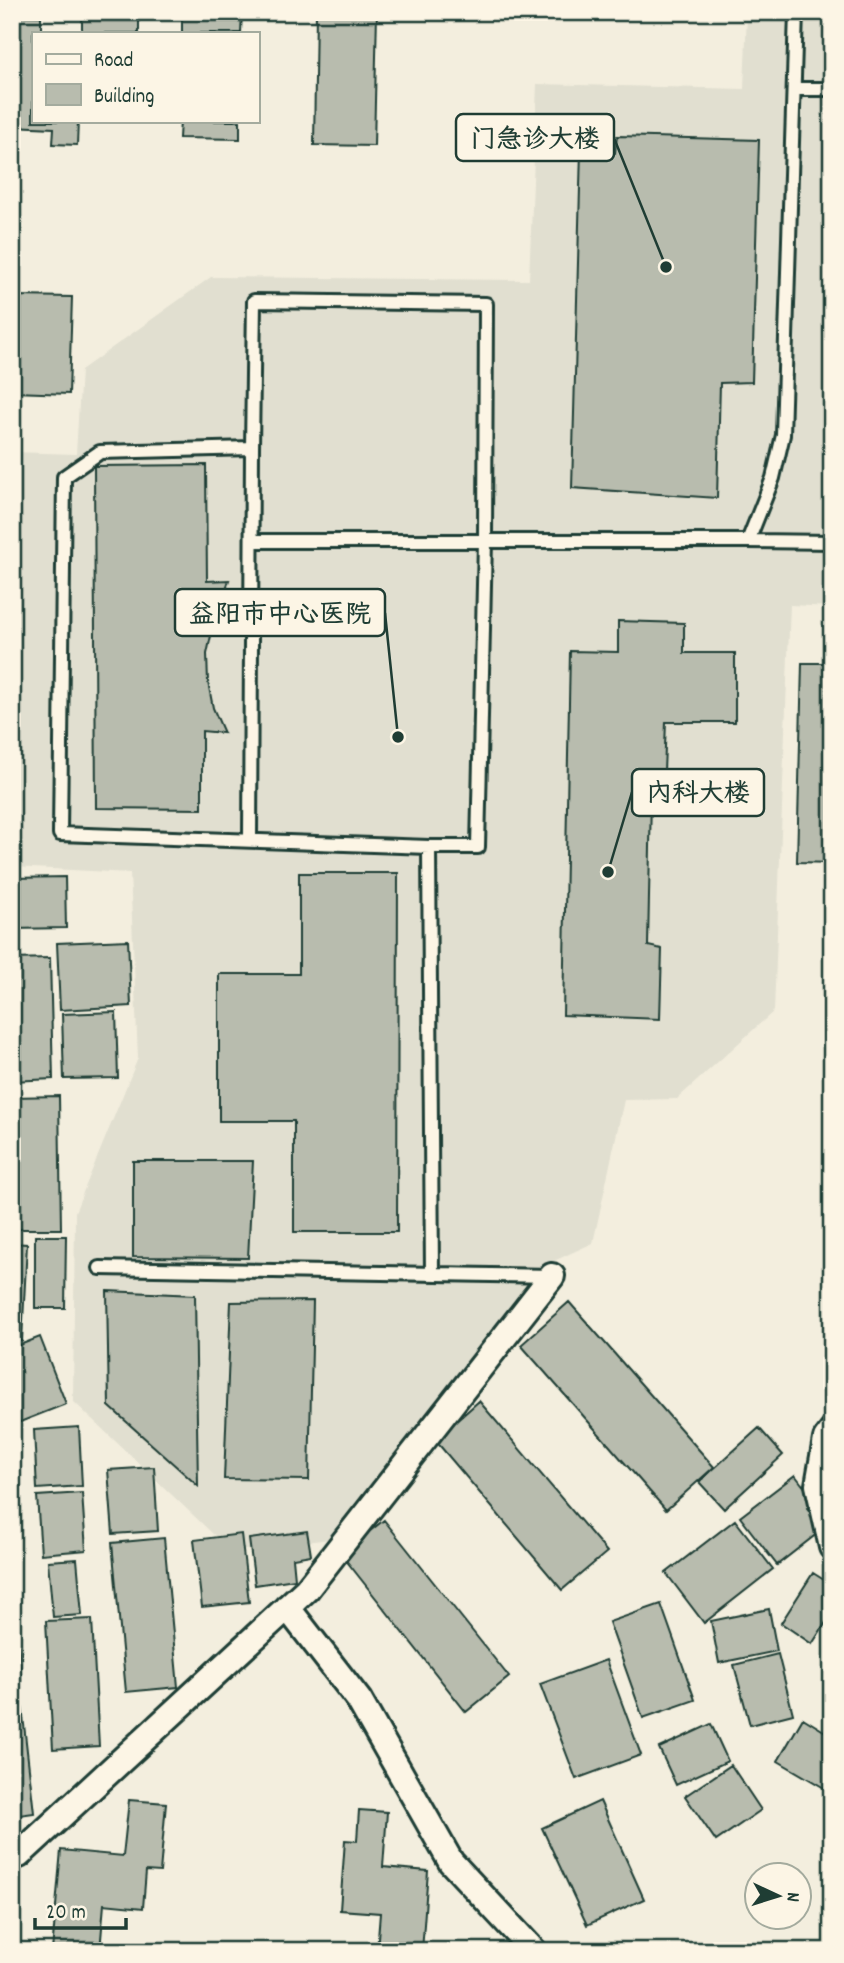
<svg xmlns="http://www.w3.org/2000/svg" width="844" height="1963" font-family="Dekko,'LXGW WenKai TC',sans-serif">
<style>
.built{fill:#e1dfd0}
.building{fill:#b8bcae;stroke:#1f3d34;stroke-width:2}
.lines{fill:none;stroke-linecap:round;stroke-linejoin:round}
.service-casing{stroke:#1f3d34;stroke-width:18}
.minor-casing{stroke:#1f3d34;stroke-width:30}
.service{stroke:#fcf5e5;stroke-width:12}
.minor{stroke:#fcf5e5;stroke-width:24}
.leader{fill:none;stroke:#1f3d34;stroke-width:2.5}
.callout-dot{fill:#1f3d34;stroke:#fcf5e5;stroke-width:2.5}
.callout{fill:#fcf5e5;stroke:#1f3d34;stroke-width:2.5}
.callout-label{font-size:26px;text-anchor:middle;font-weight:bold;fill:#1f3d34}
</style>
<rect width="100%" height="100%" fill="#f3eede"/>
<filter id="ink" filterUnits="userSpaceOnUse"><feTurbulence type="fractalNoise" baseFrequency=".0143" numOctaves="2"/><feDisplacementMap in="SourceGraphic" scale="14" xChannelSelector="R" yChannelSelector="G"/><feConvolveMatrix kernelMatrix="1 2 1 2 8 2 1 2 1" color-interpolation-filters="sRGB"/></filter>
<g filter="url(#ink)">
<path class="built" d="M747 12H832V607L790 605 774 1011 677 1099 624 1100 593 1243 543 1266 329 1539 232 1552 73 1401 75 1212 138 1058 130 873 12 867V452L76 454 81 370 211 277 529 280 537 84 744 89Z"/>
<path class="building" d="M82 12H139V33H82Z
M182 12H242L241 33H182Z
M316 12H377L374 146 314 145Z
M12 15 41 16V33H33V121H78L77 145 53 144 54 128 12 126Z
M180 121H240V139L179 138Z
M617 136 759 140 752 382 720 383 717 498 572 488 581 150 615 153Z
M16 296 72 297 69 394 14 392Z
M206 465 207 581 229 580 212 631 207 654 208 682 213 708 224 733 202 731V809L96 808 94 466Z
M618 621 684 623V653H735V722H666L663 796 651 797 648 946 662 949 660 1019 563 1015 570 651 618 652Z
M802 663H832V863L797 862Z
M299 873H398L397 1232H294V1121H219V974H299Z
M65 877 66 928 12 929V878Z
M128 940 131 1006 60 1010 57 943Z
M50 958 53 1079 12 1081V959Z
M116 1012 118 1078 64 1079 62 1014Z
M59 1096 61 1229H12V1097Z
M133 1161H253L248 1258 133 1257Z
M35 1236H66L65 1308H35Z
M12 1243 27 1244 22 1341H12Z
M107 1291 195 1295 198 1486 109 1406Z
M313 1301 309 1480 224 1479 231 1302Z
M569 1302 714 1467 666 1510 521 1345Z
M40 1337 66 1404 15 1424 12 1418V1348Z
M479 1401 607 1552 562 1590 435 1440Z
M79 1427 82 1486 37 1489 34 1430Z
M759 1428 783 1455 724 1509 699 1482Z
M154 1467 158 1531 113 1534 108 1470Z
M795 1475 815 1501 807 1508 823 1529 777 1565 740 1517Z
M82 1493 86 1550 41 1554 37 1496Z
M384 1520 509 1677 466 1712 341 1554Z
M735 1520 773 1569 704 1623 666 1573Z
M307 1531 311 1555 293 1558 295 1579 255 1585 249 1539Z
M241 1534 249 1602 202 1607 194 1540Z
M164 1538 178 1687 126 1692 112 1543Z
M77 1559 82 1615 53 1617 48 1561Z
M813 1573 832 1585V1613L812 1644 781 1623Z
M661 1604 695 1700 643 1718 609 1622Z
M769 1609 777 1651 719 1663 711 1621Z
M92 1619 99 1746 53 1749 46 1621Z
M12 1620H17L21 1683 12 1684Z
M778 1654 793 1714 750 1725 734 1665Z
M606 1660 641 1755 576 1779 540 1684Z
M20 1689 34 1813 12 1816V1690Z
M803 1718 832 1736V1779L826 1789 778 1761Z
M711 1724 728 1761 676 1785 659 1748Z
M731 1765 761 1810 716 1841 685 1796Z
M129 1800 166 1803 160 1872 146 1871 143 1908 104 1904 100 1951H52L61 1850 123 1856Z
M600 1801 644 1899 587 1925 542 1828Z
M359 1810 387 1812 383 1867 428 1871 422 1951H377L380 1913 340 1910 345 1840 357 1841Z"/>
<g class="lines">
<defs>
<path id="service" d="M794 89H832
M252 448 254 301 486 304 485 541 478 847H429
M252 541H748L773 478 783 435 796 12
M748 541 832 542
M250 840 252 448 100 452 64 477 60 834 429 847 432 1274
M100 1268 552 1276"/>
<path id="minor" d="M832 1431 826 1439 818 1485 832 1547
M287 1607 359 1700 451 1862 534 1951
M12 1855H19L307 1589 552 1276"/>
</defs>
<use href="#service" class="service-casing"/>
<use href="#minor" class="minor-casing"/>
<use href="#service" class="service"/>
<use href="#minor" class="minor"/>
</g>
</g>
<path class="leader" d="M666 267L614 138M398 737L385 613M608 872L632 792"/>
<g class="callout-dot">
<circle cx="666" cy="267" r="7"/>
<circle cx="398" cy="737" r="7"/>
<circle cx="608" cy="872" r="7"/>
</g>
<g class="callout">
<rect x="456" y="114" width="158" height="47" rx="7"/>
<rect x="175" y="589" width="210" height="47" rx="7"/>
<rect x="632" y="769" width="132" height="47" rx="7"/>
</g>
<g class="callout-label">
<text x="535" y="147">门急诊大楼</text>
<text x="280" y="622">益阳市中心医院</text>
<text x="698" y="801">内科大楼</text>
</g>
<rect width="844" height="1963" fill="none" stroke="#fcf5e5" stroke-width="42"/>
<rect x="21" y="21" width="802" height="1921" fill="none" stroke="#1f3d34" stroke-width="2.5" filter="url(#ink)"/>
<rect x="32" y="32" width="228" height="91" fill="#fcf5e5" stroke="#a4ab9e" stroke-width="2"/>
<rect x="46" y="54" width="35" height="10" fill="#fcf5e5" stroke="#a4ab9e" stroke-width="2"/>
<text x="94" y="66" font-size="21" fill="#1f3d34">Road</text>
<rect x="46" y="84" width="35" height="21" fill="#b8bcae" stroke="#a4ab9e" stroke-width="2"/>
<text x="94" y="102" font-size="21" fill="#1f3d34">Building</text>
<g transform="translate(778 1896) rotate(94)"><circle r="33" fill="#fcf5e5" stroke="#a4ab9e" stroke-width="2"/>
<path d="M0-5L12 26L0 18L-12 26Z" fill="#1f3d34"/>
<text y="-10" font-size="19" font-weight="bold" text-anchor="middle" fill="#1f3d34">N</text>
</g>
<path d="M35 1918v10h91v-10" fill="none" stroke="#1f3d34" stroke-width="3.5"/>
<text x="46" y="1918" font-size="21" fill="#1f3d34" stroke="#fcf5e5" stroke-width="5" paint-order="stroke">20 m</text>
</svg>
